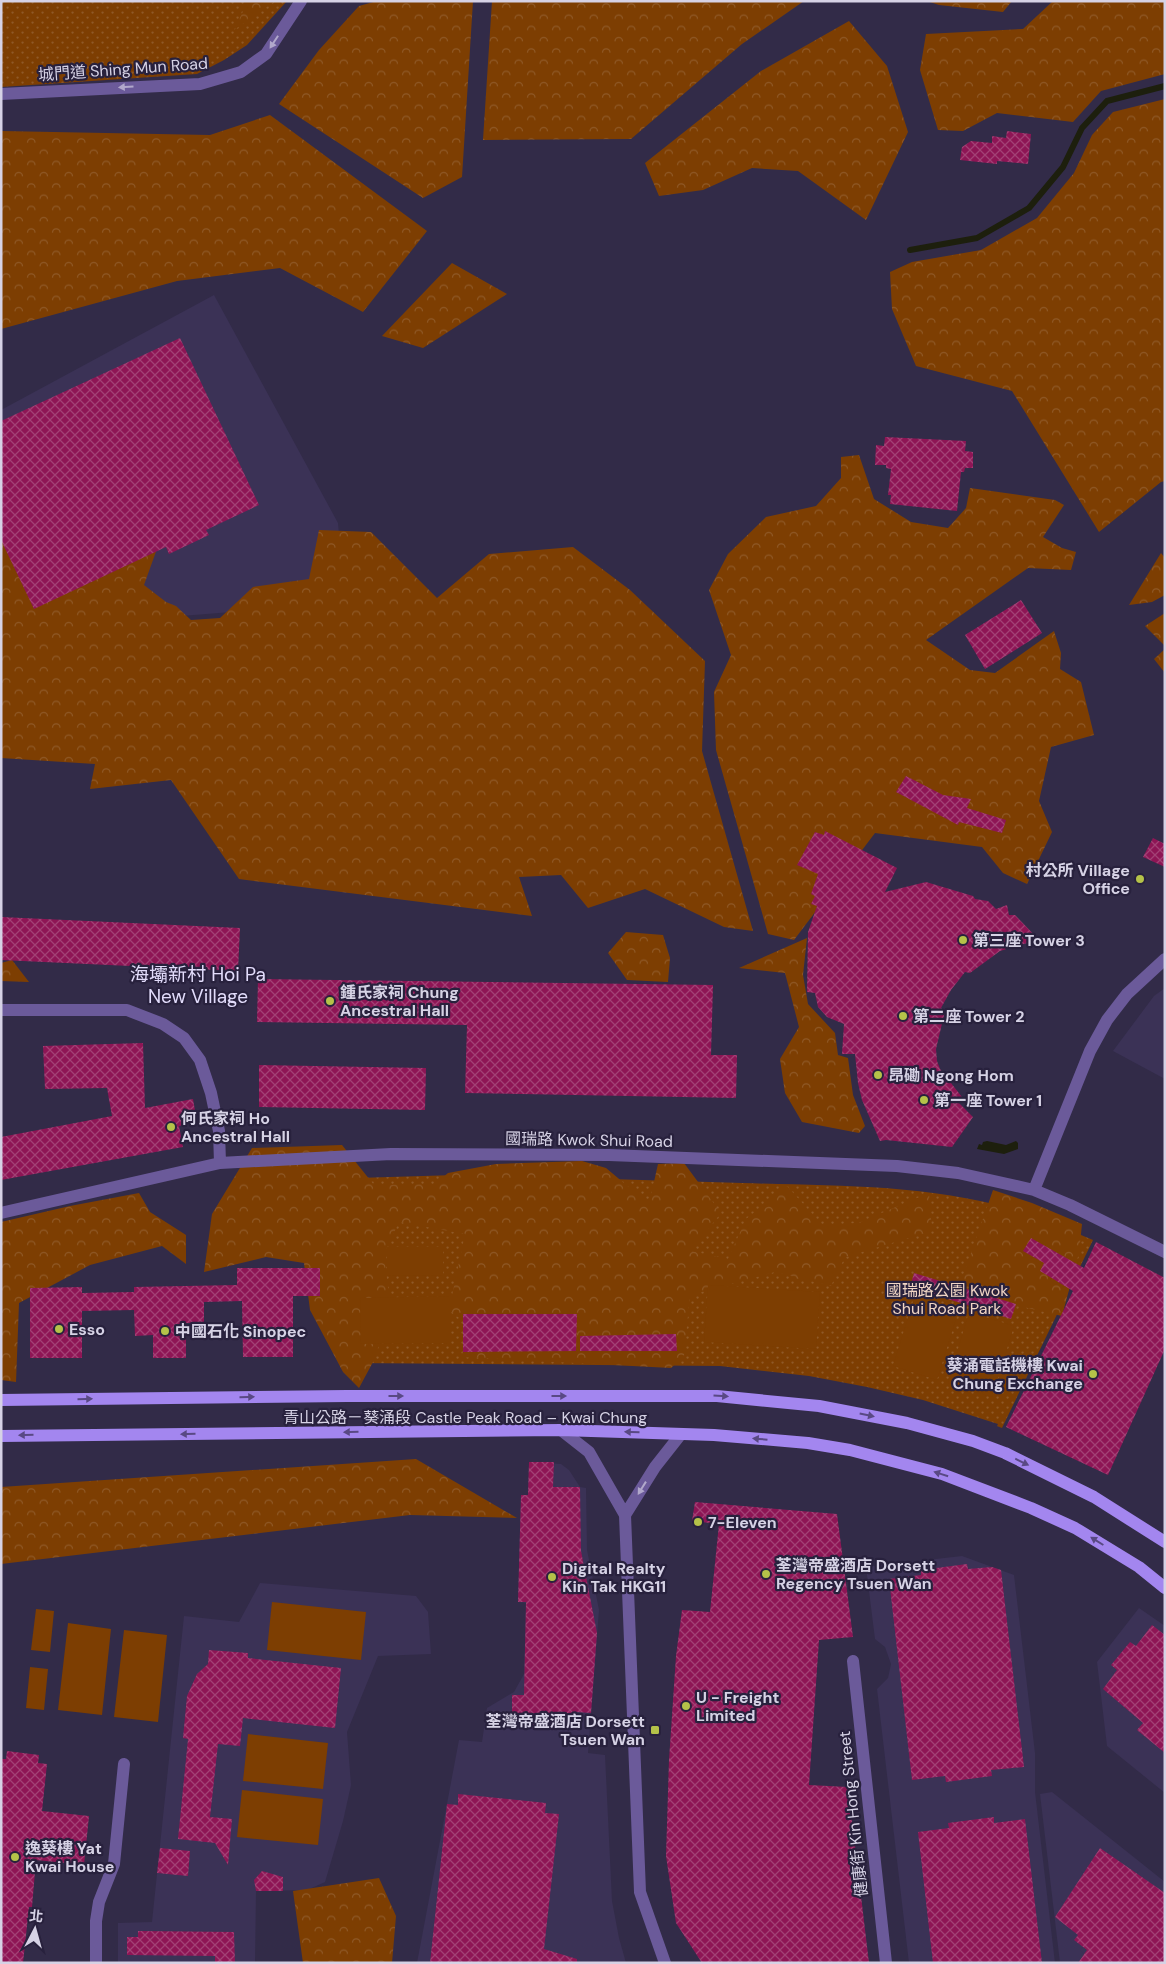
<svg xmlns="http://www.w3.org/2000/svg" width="1166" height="1964" font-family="'DM Sans','Noto Sans TC',sans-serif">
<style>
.built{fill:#3b3256}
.green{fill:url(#green-dots)}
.forest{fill:url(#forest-crowns)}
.pitch{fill:#7d3e02}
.water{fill:#1d1f0d}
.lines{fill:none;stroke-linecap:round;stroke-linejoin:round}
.stream{stroke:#1d1f0d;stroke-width:6}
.building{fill:url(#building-cross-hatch)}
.minor{stroke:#6b5a9a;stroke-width:12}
.major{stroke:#a386ef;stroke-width:12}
.oneway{fill:#b1a8cb}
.oneway2{fill:#594984}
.poi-dot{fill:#b5c249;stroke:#28213d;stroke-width:2}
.labels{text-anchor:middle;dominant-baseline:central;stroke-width:4.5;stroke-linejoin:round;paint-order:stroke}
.street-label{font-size:16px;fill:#d6d2e5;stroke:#28213d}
.poi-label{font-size:16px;font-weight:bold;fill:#d6d2e5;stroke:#28213d;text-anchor:start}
.park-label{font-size:16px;fill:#f0d5c4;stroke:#28213d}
.quarter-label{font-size:19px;fill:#e2dcfb;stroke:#28213d}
</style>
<defs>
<pattern id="green-dots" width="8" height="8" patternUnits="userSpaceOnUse" patternTransform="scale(1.25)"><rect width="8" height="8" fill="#7d3e02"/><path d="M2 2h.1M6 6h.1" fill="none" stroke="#8f5927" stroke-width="1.8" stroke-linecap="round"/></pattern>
<pattern id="forest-crowns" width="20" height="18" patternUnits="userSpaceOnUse" patternTransform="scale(1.25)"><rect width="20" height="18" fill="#7d3e02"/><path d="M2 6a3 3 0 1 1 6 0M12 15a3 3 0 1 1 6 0" fill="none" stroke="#8f5927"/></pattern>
<pattern id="building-cross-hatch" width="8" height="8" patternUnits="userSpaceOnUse" patternTransform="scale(1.25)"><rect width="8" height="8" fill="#8e1555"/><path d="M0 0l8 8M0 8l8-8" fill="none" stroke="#a24175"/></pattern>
</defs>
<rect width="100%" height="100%" fill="#322b48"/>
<path class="built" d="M214 295 338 523 345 603 31 628 1 574V410Z
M1165 988V1079L1113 1051 1154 996Z
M529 1462 561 1464 569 1470 580 1487 586 1488 587 1550 599 1610 588 1753 605 1755 612 1901 619 1938 626 1963H417L459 1740 482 1742 487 1708 514 1692 524 1674 526 1603 518 1602 521 1495H528Z
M962 1556 1014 1575 1035 1753V1792L1055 1963H909L877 1689 888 1678 891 1664 885 1647 875 1639 866 1567Z
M260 1583 416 1596 428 1612 431 1654 378 1656 347 1732 351 1785 343 1821 325 1882 307 1890 256 1891 255 1963H118V1923L152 1922 184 1616 239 1622Z
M1139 1608 1165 1626V1793L1107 1746 1097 1662Z
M1052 1792 1165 1882V1963H1060L1040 1794Z"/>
<path class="green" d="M1 1H287L247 45 224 60 197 74 1 87Z
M456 1175C551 1177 647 1180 742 1183 832 1186 925 1184 1012 1209 1040 1216 1066 1229 1093 1240L1002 1428 997 1426 998 1424 923 1400 867 1387 809 1376 720 1366 348 1363 324 1179Z"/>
<path class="forest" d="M248 1H275L234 30Z
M377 1H473L462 177 423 198 279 104 319 50 359 6Z
M492 1H804L742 44 631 139 483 140Z
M927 1H1012L1003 12 939 5Z
M1053 1H1165V74L1101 91 1073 122 997 113 963 131 938 130 920 70 926 34 1023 29Z
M849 21 887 66 908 132 866 220 798 171 752 168 703 190 659 196 645 163 761 71Z
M1165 99V481L1161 482 1099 532 1012 391 916 366 892 309 890 272 912 262 981 250 1037 218 1074 173 1092 135 1113 112Z
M270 115 427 231 363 312 280 268 177 281 1 329V131L210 135Z
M452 263 507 294 423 348 382 336Z
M859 455 874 499 911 522 948 528 966 508 970 488 1055 500 1064 505 1043 537 1062 548 1076 552 1071 570 1028 568 926 640 970 670 995 673 1054 631 1061 653 1060 669 1081 682 1094 735 1051 747 1039 801 1052 832 1027 884 1003 873 982 847 875 833 794 940 768 934 716 750 714 692 731 655 709 590 728 554 766 517 816 506 841 478V457Z
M1 525 163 532 144 585 166 602 176 606 191 620 220 618 253 587 309 579 319 530 371 532 437 598 489 554 573 547 630 590 705 661 702 751 753 931 724 927 645 889 588 908 561 875 519 877 532 916 239 879 171 780 90 789 95 764 1 758Z
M1161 553 1165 558V595L1152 602 1129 605Z
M1165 613V646L1145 626Z
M1165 649V673L1154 659Z
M626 932 663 935 670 958 668 982 627 980 608 953Z
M807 938 803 975 808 1004 835 1033 838 1055 848 1058 853 1095 865 1126 859 1133 802 1122 785 1093 780 1059 799 1027 785 973 739 968Z
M12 960 29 982 1 981V963Z
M342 1145 374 1185 435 1184 448 1173 496 1164 582 1161 606 1168 649 1204 658 1164 684 1163 721 1213 691 1251 728 1259 746 1219 787 1186 822 1225 858 1223 929 1193 932 1231 845 1257 831 1286 775 1272 690 1295 684 1356 671 1368 461 1357 472 1328 449 1310 465 1234 399 1222 384 1254 391 1312 373 1362 359 1388 343 1372 310 1310 304 1263 266 1257 204 1272 212 1214 252 1148Z
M993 1190 1032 1203 1082 1224 1079 1253 1062 1316 1015 1305 962 1279Z
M139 1193 150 1212 186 1235V1264L162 1246 90 1265 19 1303 16 1382 1 1380V1222L70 1206Z
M416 1459 517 1518 410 1515 1 1564V1487Z
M379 1878 396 1916 392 1963H303L293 1891Z"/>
<path class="pitch" d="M387 1247H443V1275L387 1276Z
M708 1285 820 1292 816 1349 704 1342Z
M915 1295 959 1309 937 1380 893 1366Z
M449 1296V1343L361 1344 360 1298Z
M969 1312 1014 1326 992 1397 948 1383Z
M272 1602 366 1612 361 1660 267 1650Z
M36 1609 54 1611 50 1652 31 1650Z
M68 1623 111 1629 102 1715 58 1710Z
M124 1630 167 1635 158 1722 114 1717Z
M30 1667 48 1669 44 1710 26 1708Z
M248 1734 328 1743 323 1789 243 1781Z
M242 1790 323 1799 318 1845 237 1837Z"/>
<path class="water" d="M987 1141 1006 1145 1016 1141 1018 1143V1149L1004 1154 977 1149 979 1144 982 1145 983 1142Z"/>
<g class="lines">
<path class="stream" d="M910 250 977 238 1029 208 1063 167 1082 128 1107 101 1165 86"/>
</g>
<path class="building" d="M1007 131 1031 134 1028 164 997 161V164L960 160 962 147 971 141 992 143V136L1006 138Z
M180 338 259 505 206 530 209 535 169 554 166 547 34 609 1 540V421Z
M885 437 966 441 965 451 973 452V468H965L964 472H961L957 511 890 504 891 495H888L891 469 886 468V465H875L876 445 884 446Z
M1021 600 1042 633 985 669 965 635Z
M906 776 943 795 971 799 967 808 1006 820 1002 833 959 822 958 825 896 792Z
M825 831 897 868 885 892 926 882 973 896 975 899 988 901 996 909 1007 905 1009 915H1015L1040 941 1023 944 1000 951 970 973 965 972 951 990 941 1008 945 1011 936 1049 937 1061 940 1069 962 1097 959 1103 973 1117 952 1147 886 1140 880 1141 862 1100 858 1083 855 1054H842L844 1024 827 1017 818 1007 815 993 807 992 808 932 817 906 811 904 815 896 811 894 818 874 797 865 815 832 824 835Z
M1153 838 1165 844V867L1143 857Z
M1 917 240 928 238 971 1 960Z
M258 979 713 985 711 1055H737L736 1098 465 1093 467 1025 257 1022Z
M143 1043 145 1108 193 1099 197 1122 179 1126 183 1147 1 1180V1137L112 1116 107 1088 45 1089 43 1046Z
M259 1065 426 1068 425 1110 259 1107Z
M1031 1238 1084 1268 1096 1242 1165 1278V1349L1108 1475 1006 1427 1073 1291 1040 1271 1044 1263 1023 1251Z
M237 1268H320V1296H293V1357H243L242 1301 204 1302V1323H186V1358H153V1335L135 1336 134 1310 82 1311V1358H30V1288L82 1287V1293L134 1292V1287L237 1285Z
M914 1273 1016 1304 1011 1319 910 1287Z
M463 1314H577L576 1351 463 1352Z
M676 1334 677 1351H580V1336Z
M529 1462H554L553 1487H580L581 1551 597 1633 591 1713 577 1712V1729L524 1728V1721H512V1695H524L526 1602H518L521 1495H528Z
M695 1502 837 1514 853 1637 819 1640 809 1785 848 1787 869 1963H702L676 1923 666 1856 669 1760 676 1656 682 1610 710 1612 719 1524 692 1521Z
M967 1564 968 1569 992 1567 1001 1570 1024 1767 991 1770 992 1776 946 1782 945 1776 912 1780 889 1579 921 1575V1570Z
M1152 1625 1165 1635V1753L1137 1730 1143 1723 1103 1689 1117 1670 1111 1665 1130 1642 1136 1646Z
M209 1650 248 1653V1658L341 1668 335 1728 243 1718 240 1746 218 1744 210 1817 232 1819 228 1865 215 1843 178 1839 188 1739 183 1738 187 1696 197 1674 208 1664Z
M7 1751 39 1755 38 1763 47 1764 42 1811 89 1816 84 1865 36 1860 32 1907H29L23 1963H1V1759H6Z
M458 1794 546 1803 545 1813 559 1814 544 1949 577 1959V1963H430L447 1804 458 1805Z
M994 1817V1823L1025 1819 1042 1963H933L918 1832 949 1828 948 1823Z
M160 1848 190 1851 188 1876 157 1873Z
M1100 1848 1165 1893V1963H1078L1087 1950 1074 1940 1078 1935 1055 1917Z
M262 1871 283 1877V1891H256L254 1880Z
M138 1931 234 1932 235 1963H215V1956L127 1955V1937H138Z"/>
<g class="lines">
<path class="minor" d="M1 94 200 84 241 72 266 54 301 1
M1 1010H127L163 1024 184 1038 200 1060 211 1093 219 1131 220 1163
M1034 1190 1090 1051 1107 1020 1127 994 1165 959
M1 1213 220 1163 391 1154 609 1155 897 1166 958 1173 1034 1190 1070 1205 1165 1252
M561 1430 589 1452 625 1515 640 1892 665 1963
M625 1515 655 1467 681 1434
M853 1661 886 1963
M96 1963V1921L99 1902 114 1864 124 1764"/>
<path class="major" d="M1 1400 347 1396H717L819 1406 907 1423 973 1441 1005 1453 1094 1497 1165 1542
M1 1436 561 1430 714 1435 808 1443 850 1450 942 1474 1031 1508 1075 1528 1139 1567 1165 1588"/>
</g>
<defs><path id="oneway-solid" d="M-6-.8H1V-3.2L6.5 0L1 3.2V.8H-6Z" transform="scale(1.25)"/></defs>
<g class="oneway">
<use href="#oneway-solid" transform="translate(274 42) rotate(123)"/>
<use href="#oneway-solid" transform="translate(126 87) rotate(177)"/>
<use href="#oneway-solid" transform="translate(642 1488) rotate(122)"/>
</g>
<g class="oneway2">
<use href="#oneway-solid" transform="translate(396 1396)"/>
<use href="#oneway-solid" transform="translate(559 1396)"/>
<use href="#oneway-solid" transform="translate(721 1396) rotate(4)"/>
<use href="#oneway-solid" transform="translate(247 1397) rotate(-1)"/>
<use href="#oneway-solid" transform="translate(85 1399) rotate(-1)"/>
<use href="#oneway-solid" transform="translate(867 1415) rotate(12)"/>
<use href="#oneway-solid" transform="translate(351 1432) rotate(179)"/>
<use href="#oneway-solid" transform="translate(632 1432) rotate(-178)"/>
<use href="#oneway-solid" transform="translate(188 1434) rotate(179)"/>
<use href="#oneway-solid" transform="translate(26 1435) rotate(179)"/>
<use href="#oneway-solid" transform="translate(760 1439) rotate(-175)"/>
<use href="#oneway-solid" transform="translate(1022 1462) rotate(26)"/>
<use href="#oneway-solid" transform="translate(941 1474) rotate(-162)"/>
<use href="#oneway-solid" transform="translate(1097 1541) rotate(-148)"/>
</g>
<g class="poi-dot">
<circle cx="1140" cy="879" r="5"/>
<circle cx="963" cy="940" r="5"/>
<circle cx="330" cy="1001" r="5"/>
<circle cx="903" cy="1016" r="5"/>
<circle cx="878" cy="1075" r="5"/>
<circle cx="924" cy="1100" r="5"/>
<circle cx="171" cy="1127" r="5"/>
<circle cx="59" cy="1329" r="5"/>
<circle cx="165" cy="1331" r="5"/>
<circle cx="1093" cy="1374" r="5"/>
<circle cx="698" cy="1522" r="5"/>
<circle cx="766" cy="1574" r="5"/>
<circle cx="552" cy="1577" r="5"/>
<circle cx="686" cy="1706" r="5"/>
<rect x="650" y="1725" width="10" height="10" rx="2.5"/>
<circle cx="15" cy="1857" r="5"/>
</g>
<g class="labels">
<g class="street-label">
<text transform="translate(123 69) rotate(-4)">城門道 Shing Mun Road</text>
<text transform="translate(589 1140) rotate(1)">國瑞路 Kwok Shui Road</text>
<text x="465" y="1417">青山公路－葵涌段 Castle Peak Road – Kwai Chung</text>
<text transform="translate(853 1814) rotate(-96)">健康街 Kin Hong Street</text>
</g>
<g class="poi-label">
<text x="1130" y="870" text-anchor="end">村公所 Village<tspan x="1130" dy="18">Office</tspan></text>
<text x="973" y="940">第三座 Tower 3</text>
<text x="340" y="992">鍾氏家祠 Chung<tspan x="340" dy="18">Ancestral Hall</tspan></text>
<text x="913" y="1016">第二座 Tower 2</text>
<text x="888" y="1075">昂磡 Ngong Hom</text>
<text x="934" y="1100">第一座 Tower 1</text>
<text x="181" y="1118">何氏家祠 Ho<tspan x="181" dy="18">Ancestral Hall</tspan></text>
<text x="69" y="1329">Esso</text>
<text x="175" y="1331">中國石化 Sinopec</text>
<text x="1083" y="1365" text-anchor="end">葵涌電話機樓 Kwai<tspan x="1083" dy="18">Chung Exchange</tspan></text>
<text x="708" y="1522">7-Eleven</text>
<text x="776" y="1565">荃灣帝盛酒店 Dorsett<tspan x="776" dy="18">Regency Tsuen Wan</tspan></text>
<text x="562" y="1568">Digital Realty<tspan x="562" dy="18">Kin Tak HKG11</tspan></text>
<text x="696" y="1697">U - Freight<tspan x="696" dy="18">Limited</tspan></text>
<text x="645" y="1721" text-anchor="end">荃灣帝盛酒店 Dorsett<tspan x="645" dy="18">Tsuen Wan</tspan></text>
<text x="25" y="1848">逸葵樓 Yat<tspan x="25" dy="18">Kwai House</tspan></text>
</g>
<g class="park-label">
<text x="947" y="1290">國瑞路公園 Kwok<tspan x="947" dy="18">Shui Road Park</tspan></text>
</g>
<g class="quarter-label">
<text x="198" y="974">海壩新村 Hoi Pa<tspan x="198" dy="22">New Village</tspan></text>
</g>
</g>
<rect width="1166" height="1964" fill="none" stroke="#d6d2e5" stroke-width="5"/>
<g transform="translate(35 1929) rotate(6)" stroke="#28213d" stroke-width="4" paint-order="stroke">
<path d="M0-4L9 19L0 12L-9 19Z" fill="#d6d2e5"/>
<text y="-8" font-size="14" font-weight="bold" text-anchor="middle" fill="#d6d2e5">北</text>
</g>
</svg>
